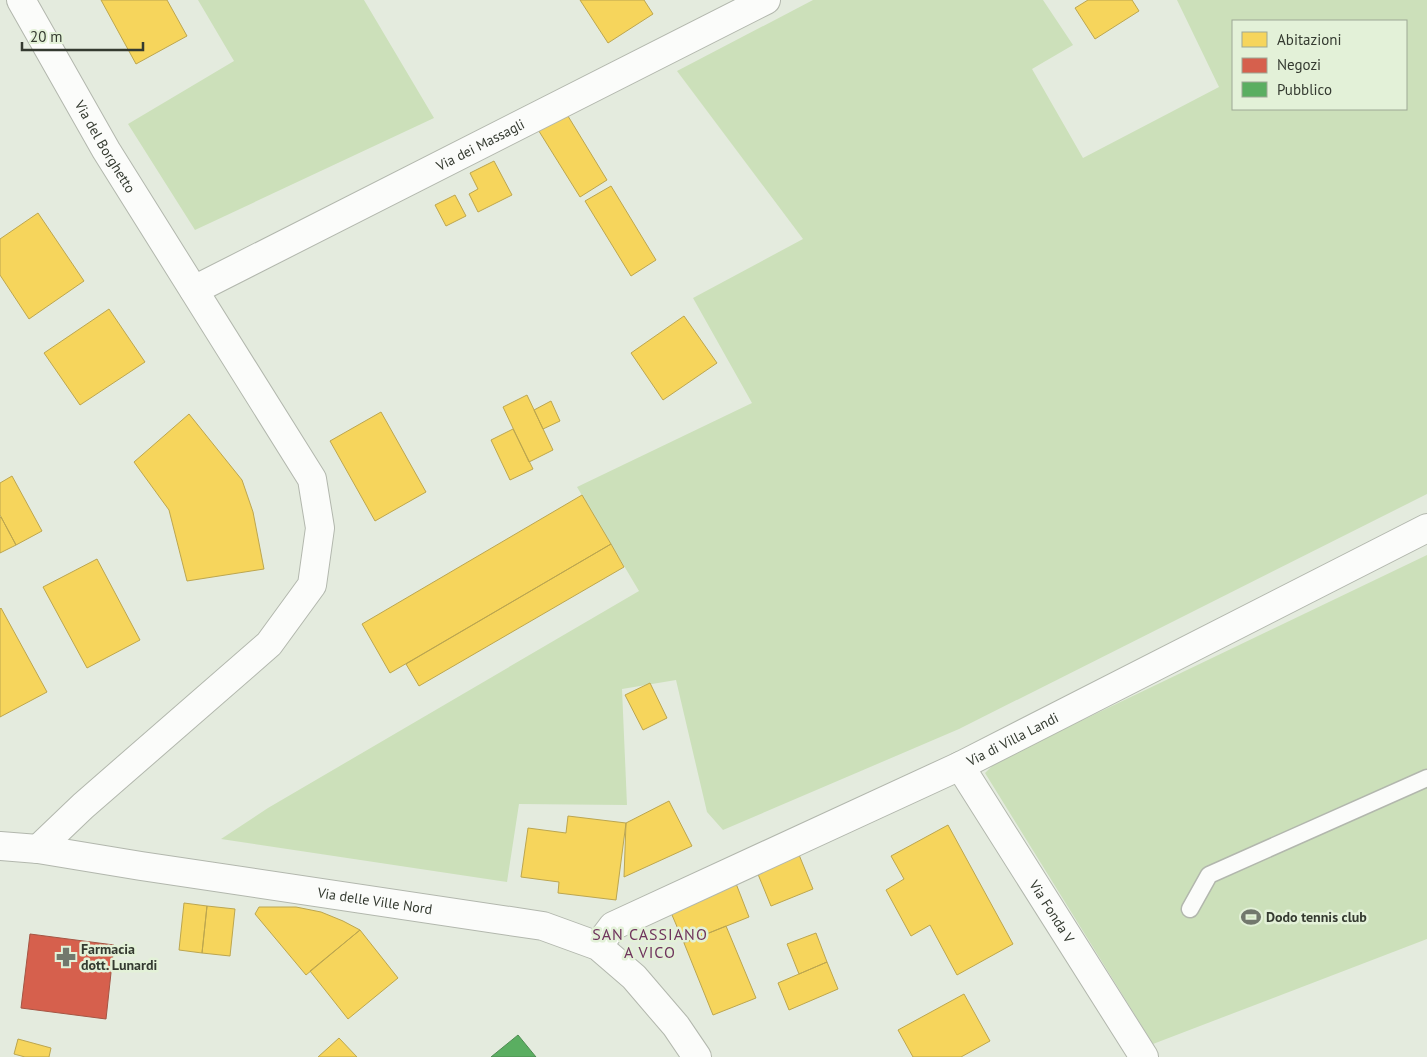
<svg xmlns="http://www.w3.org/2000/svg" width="1427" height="1057" font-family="'PT Sans',sans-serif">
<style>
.green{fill:#cce0ba;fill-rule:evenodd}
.homes{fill:#f6d55c;stroke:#bca64f}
.shops{fill:#d6604d;stroke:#a55544}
.public{fill:#5aae61;stroke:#4f8b52}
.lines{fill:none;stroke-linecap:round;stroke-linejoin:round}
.lane-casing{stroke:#b2b7ad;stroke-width:19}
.street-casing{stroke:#b2b7ad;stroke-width:30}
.secondary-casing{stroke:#b2b7ad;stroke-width:30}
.lane{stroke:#fbfcfa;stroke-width:16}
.street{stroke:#fbfcfa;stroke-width:28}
.secondary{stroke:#fbfcfa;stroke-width:28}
.labels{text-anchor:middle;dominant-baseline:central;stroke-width:5;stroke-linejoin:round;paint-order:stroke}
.street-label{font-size:14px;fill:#343a30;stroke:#e3f1d8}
.poi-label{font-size:14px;font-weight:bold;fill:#343a30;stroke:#e3f1d8;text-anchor:start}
.quarter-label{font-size:16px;letter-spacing:1px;fill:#6f345c;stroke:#e3f1d8}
</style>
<rect width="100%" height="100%" fill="#e4ebde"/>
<path class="green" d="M198 0H364L434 118 195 230 128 124 234 61Z
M813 0H1043L1073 45 1032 69 1083 158 1219 87 1177 0H1427V494L959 729 723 830 707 812 676 680 622 689 627 805 519 804 507 882 221 839 268 808 639 591 577 487 752 403 693 298 803 239 677 71ZM1233 21H1406V109H1233Z
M1427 555V939L1153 1044 985 773 997 761Z"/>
<path class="homes" d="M101 0H167L187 36 136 64Z
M580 0H644L653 14 608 43Z
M1088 0H1132L1139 11 1095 39 1075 8Z
M560 103 607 180 580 197 532 120Z
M494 161 512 195 478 212 469 194 478 189 470 173Z
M611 186 656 260 631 276 585 201Z
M455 195 466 216 446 226 435 205Z
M38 213 84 281 29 319 0 275V239Z
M109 309 145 362 80 405 44 353Z
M684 316 717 363 663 400 631 353Z
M527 395 553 450 529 462 503 407Z
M551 401 560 421 543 429 534 410Z
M381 412 426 492 375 521 330 441Z
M189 414 242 480 253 512 264 569 187 581 169 510 134 462Z
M513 429 533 469 510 480 491 440Z
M12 476 42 531 16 545 0 515V483Z
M582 495 611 544 390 673 362 624Z
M1 517 16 545 0 553V518Z
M611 544 624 567 419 686 406 664Z
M97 559 140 640 87 668 43 587Z
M1 608 47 692 0 717V609Z
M650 683 667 718 643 730 625 695Z
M669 801 692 846 624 877 626 823Z
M568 816 626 823 616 900 558 893 559 882 521 877 528 828 566 833Z
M948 825 1013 944 957 975 930 925 911 936 886 890 904 879 891 856Z
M795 845 813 889 771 906 753 862Z
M735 881 749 917 684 943 669 908Z
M184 903 207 906 202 953 179 950Z
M207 906 235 909 230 956 202 953Z
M259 907H296L321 912 343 921 360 930 306 975 255 914Z
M726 926 756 998 713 1015 684 943Z
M360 930 398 978 348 1019 310 971Z
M816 933 827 962 799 974 787 944Z
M827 962 838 989 789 1010 778 983Z
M964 994 990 1041 961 1057H913L898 1030Z
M339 1038 357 1057H318Z
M18 1039 51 1048 49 1057H25L14 1054Z"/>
<path class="shops" d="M30 934 114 945 106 1019 21 1008Z"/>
<path class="public" d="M518 1035 536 1057H491Z"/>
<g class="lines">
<defs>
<path id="lane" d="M1190 909 1209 875 1427 778"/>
<g id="street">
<path id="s1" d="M21 0 106 150 312 479 320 528 312 585 269 644 83 806 38 849"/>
<path id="s2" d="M194 290 766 0"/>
<path id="s3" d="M960 766 1144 1057"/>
<path id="s4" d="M598 946 613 926 960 766 1427 528"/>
</g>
<g id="secondary">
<path id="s5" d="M0 846 38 849 141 866 543 926 598 946 634 977 676 1026 697 1057"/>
</g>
</defs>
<use href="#lane" class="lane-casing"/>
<use href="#street" class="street-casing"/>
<use href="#secondary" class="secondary-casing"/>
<use href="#lane" class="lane"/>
<use href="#street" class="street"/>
<use href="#secondary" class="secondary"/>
</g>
<defs>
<symbol id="stadium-bare" viewBox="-9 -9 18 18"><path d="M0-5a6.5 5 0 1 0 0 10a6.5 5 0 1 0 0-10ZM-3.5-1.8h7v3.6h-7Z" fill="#72786d" stroke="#e3f1d8" stroke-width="2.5" paint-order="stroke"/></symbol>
<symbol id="pharmacy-bare" viewBox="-9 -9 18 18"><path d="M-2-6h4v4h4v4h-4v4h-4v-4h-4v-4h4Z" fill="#72786d" stroke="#e3f1d8" stroke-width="2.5" paint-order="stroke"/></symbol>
</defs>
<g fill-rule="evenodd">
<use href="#stadium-bare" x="1237" y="903" width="28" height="28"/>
<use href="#pharmacy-bare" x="52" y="943" width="28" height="28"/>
</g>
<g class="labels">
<g class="street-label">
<text stroke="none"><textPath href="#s2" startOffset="321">Via dei Massagli</textPath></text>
<text stroke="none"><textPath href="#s1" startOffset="169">Via del Borghetto</textPath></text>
<text stroke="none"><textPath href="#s4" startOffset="466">Via di Villa Landi</textPath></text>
<text stroke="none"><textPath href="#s5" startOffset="379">Via delle Ville Nord</textPath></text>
<text stroke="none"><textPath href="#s3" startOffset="172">Via Fonda V</textPath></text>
</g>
<g class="poi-label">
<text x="1266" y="917">Dodo tennis club</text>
<text x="81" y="949">Farmacia<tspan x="81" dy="16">dott. Lunardi</tspan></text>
</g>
<g class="quarter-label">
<text x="650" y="934">SAN CASSIANO<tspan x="650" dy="18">A VICO</tspan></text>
</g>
</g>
<rect x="1232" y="20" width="175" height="90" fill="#e3f1d8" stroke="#9da895"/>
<rect x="1242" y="32" width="25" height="15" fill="#f6d55c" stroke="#9da895"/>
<text x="1277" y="45" font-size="15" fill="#343a30">Abitazioni</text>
<rect x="1242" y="58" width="25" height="15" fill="#d6604d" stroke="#9da895"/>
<text x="1277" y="70" font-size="15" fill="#343a30">Negozi</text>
<rect x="1242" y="82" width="25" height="15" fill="#5aae61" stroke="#9da895"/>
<text x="1277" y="95" font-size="15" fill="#343a30">Pubblico</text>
<path d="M22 42v8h121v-8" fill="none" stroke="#343a30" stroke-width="2.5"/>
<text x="30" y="42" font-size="15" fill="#343a30" stroke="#e3f1d8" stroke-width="4" paint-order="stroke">20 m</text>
</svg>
